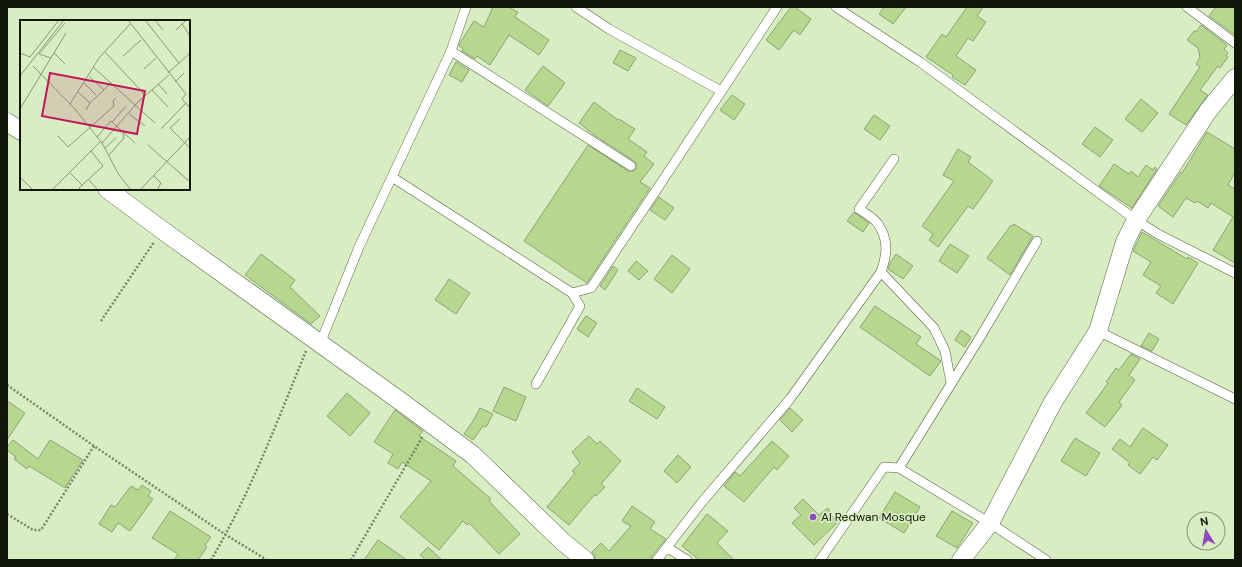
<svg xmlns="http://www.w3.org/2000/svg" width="1242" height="567" font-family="'DM Sans',sans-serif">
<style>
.building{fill:#b5d78e;stroke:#8fa17a}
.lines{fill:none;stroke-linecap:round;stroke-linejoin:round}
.service-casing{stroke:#52633e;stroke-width:10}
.minor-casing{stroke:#52633e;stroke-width:19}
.path{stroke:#778568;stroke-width:2.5;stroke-dasharray:2 2;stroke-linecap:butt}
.service{stroke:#fff;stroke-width:9}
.minor{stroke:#fff;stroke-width:18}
.poi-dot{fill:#8d49bd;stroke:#d8edc2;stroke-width:1.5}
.labels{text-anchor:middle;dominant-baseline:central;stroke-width:3.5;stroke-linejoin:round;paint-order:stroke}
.poi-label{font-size:12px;fill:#121809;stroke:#d8edc2;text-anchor:start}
.inset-road{fill:none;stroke:#899878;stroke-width:1}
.view{fill:#c2185b;fill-opacity:0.15;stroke:#c2185b;stroke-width:2}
.inset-edge{fill:none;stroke:#121809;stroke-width:2}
</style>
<rect width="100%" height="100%" fill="#d8edc2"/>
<path class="building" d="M493 7H508L518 12 515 17 549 40 539 55 509 35 490 65 477 56 475 59 462 51 463 48 459 46 460 43 474 21 484 27Z
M791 7H795L811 19 800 35 794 30 779 50 766 40Z
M884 7H906L893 24 879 14Z
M967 7H983L977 16 986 22 973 41 968 38 956 56 976 70 965 85 952 77 953 75 926 57 942 34 946 37Z
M1216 7H1235V35L1209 16Z
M1201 25 1227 45 1224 49 1228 53 1226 56 1228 57 1220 68 1218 66 1200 90 1208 95 1186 125 1169 114 1200 67 1196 64 1200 58 1198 48 1187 40 1194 31 1196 32Z
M620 50 636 58 628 71 613 63Z
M456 62 469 70 462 82 449 75Z
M543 66 565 83 548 106 525 90Z
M732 95 745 104 734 120 720 110Z
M1141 99 1158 113 1142 132 1125 119Z
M594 102 618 120 619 119 635 129 628 139 647 152 644 156 654 164 640 182 650 188 587 283 524 241 588 145 628 171H633L636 169V164L634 161 594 135 579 123Z
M874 115 890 126 880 140 864 129Z
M1095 127 1113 140 1100 157 1082 144Z
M1207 132 1235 149V172L1228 185 1235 189V263L1213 250 1233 217 1211 203 1208 208 1197 201 1195 203 1186 198 1173 217 1158 206 1181 172 1182 173Z
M958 149 971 157 968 162 993 181 973 209 968 206 938 247 929 240 933 234 922 226 954 181 943 175Z
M1114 164 1129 174 1131 171 1138 177 1146 165 1153 170 1155 167 1157 169 1132 208 1099 186Z
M659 197 674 208 665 220 650 210Z
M854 212 869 223 863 232 847 221Z
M1014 224 1033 236 1010 275 987 258 1011 225 1013 226Z
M1142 232 1187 259 1188 257 1198 263 1173 304 1156 293 1161 286 1143 275 1151 262 1133 251Z
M950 244 969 256 957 273 939 261Z
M261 254 295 280 290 287 320 316 311 324 245 275Z
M896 254 913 266 903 279 888 269 890 263Z
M672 255 690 269 672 293 654 279Z
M636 261 648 271 639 280 628 271Z
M613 266 618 270 605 290 600 286Z
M449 279 470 293 456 314 435 300Z
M875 306 921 337 916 344 941 361 930 376 860 327Z
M586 316 597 323 588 337 577 329Z
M961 330 971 337 965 347 955 340Z
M1149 333 1159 339 1152 351 1141 346Z
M1131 354 1140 359 1129 375 1135 380 1119 402 1122 405 1105 427 1086 413 1108 383 1106 382 1116 368 1119 370Z
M504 387 526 397 516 421 493 411Z
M637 388 665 407 657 419 629 401Z
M347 393 370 413 350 436 327 416Z
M7 401 25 413 7 440Z
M480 408 493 414 486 427 483 426 473 440 464 434 473 421Z
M790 408 803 420 792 432 780 420Z
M395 410 423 431 419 436 456 461 453 466 491 499 489 501 520 534 499 554 469 523 467 525 463 521 439 550 400 517 431 481 402 462 398 469 388 463 393 454 374 442Z
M1143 428 1168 445 1157 460 1153 457 1140 474 1128 465 1130 463 1112 449 1120 439 1130 447Z
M589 436 597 444 600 441 621 461 601 484 605 487 596 496 595 494 569 525 547 507 575 473 572 471 580 463 572 452Z
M1075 438 1100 453 1086 476 1061 461Z
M13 440 38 459 50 440 83 460 65 488 29 466 27 469 14 459 16 457 7 450V447Z
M772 441 789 456 777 470 774 467 744 502 724 486 735 472 740 476Z
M678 455 691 467 677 483 664 471Z
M142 485 151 491 148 496 153 499 130 531 118 523 112 532 99 524 111 505 115 507 131 486 138 490Z
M895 492 920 507 904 533 879 518Z
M803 499 819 515 828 508 836 524 814 545 792 523 801 515 794 508Z
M632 506 655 522 650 529 666 539 652 556 651 560H595V556L592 552 601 543 609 551 631 526 622 521Z
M170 511 211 537 205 545 207 547 198 560H174L178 554 152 538Z
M952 511 973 523 957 548 936 536Z
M707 514 728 531 717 543 734 560H699L682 546Z
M378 540 407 560H364Z
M428 547 442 560H426L420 555Z"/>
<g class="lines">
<defs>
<path id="service" d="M576 7 609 29 721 91
M836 7 920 62 1136 220 1158 234 1235 273
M1187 7 1235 43
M451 51 631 166
M392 177 572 293 580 306 536 384
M881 272 934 328 945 351 951 383
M572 293 591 288 663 180 777 7
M1098 331 1235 399
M320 344 359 247 451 51 466 7
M899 468 979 339 1037 241
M668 548 687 560
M657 560 702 502 790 399 881 272C887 255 889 240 878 224 874 218 865 213 859 209L894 159
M820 560 884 467 899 468 990 523 1046 560"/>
<path id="minor" d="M7 122 21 131
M107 189 162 230 403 403 473 455 562 541 585 560
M961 560 990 523 1053 402 1098 331 1125 242 1136 220 1208 111 1235 78"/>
</defs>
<use href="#service" class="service-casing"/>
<use href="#minor" class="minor-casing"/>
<path class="path" d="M101 321 154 242
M7 385 94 446 226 535 267 560
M7 514 33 530H41L94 446
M211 560C250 494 277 422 306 351
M351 560 423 436"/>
<use href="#service" class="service"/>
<use href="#minor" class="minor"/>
</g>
<circle class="poi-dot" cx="813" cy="517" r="4"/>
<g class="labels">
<g class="poi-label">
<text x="821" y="517">Al Redwan Mosque</text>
</g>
</g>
<g transform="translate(20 20)">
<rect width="170" height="170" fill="#d8edc2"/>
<path class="inset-road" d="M108 0 166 74 162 79 170 88M125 0 159 43M135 0 143 10M162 4 170 16M156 10 166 0M85 32 125 75M0 33 10 37 39 0M34 33 45 44M19 34 31 38M19 34 45 3M103 36 121 20M13 46 55 89 82 123 99 155 111 170M73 47 135 103M124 49 136 38M148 53 170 33M0 56 44 0M69 56 84 70M155 62 164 53M64 63 76 75M138 64 147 74M132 70 148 87M58 72 70 83 66 90M70 83 91 63M50 84 79 38 110 4M0 89 46 13M109 94 125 106M160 99 150 108 170 128M92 102 106 86M141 109 166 83M38 116 48 127 94 86 93 81 96 78M77 117 91 101 115 123M82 123 118 82 149 55M128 125 170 162M85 128 96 118M89 135 104 118 103 113M49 152 62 165M133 155 141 163 138 168 140 170M0 157 13 170M68 159 78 170M32 170 81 121M61 170 59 168 83 146 71 131M120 170 170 117"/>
<path class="view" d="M30 53 125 71 117 114 22 96Z"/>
<rect width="170" height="170" class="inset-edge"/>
</g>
<rect width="1242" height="567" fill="none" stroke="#121809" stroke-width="16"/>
<g transform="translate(1206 531) rotate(349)"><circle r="19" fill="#d8edc2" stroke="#899878"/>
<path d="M0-3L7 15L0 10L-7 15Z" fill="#8d49bd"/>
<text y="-6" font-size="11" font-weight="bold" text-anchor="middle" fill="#121809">N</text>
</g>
</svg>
